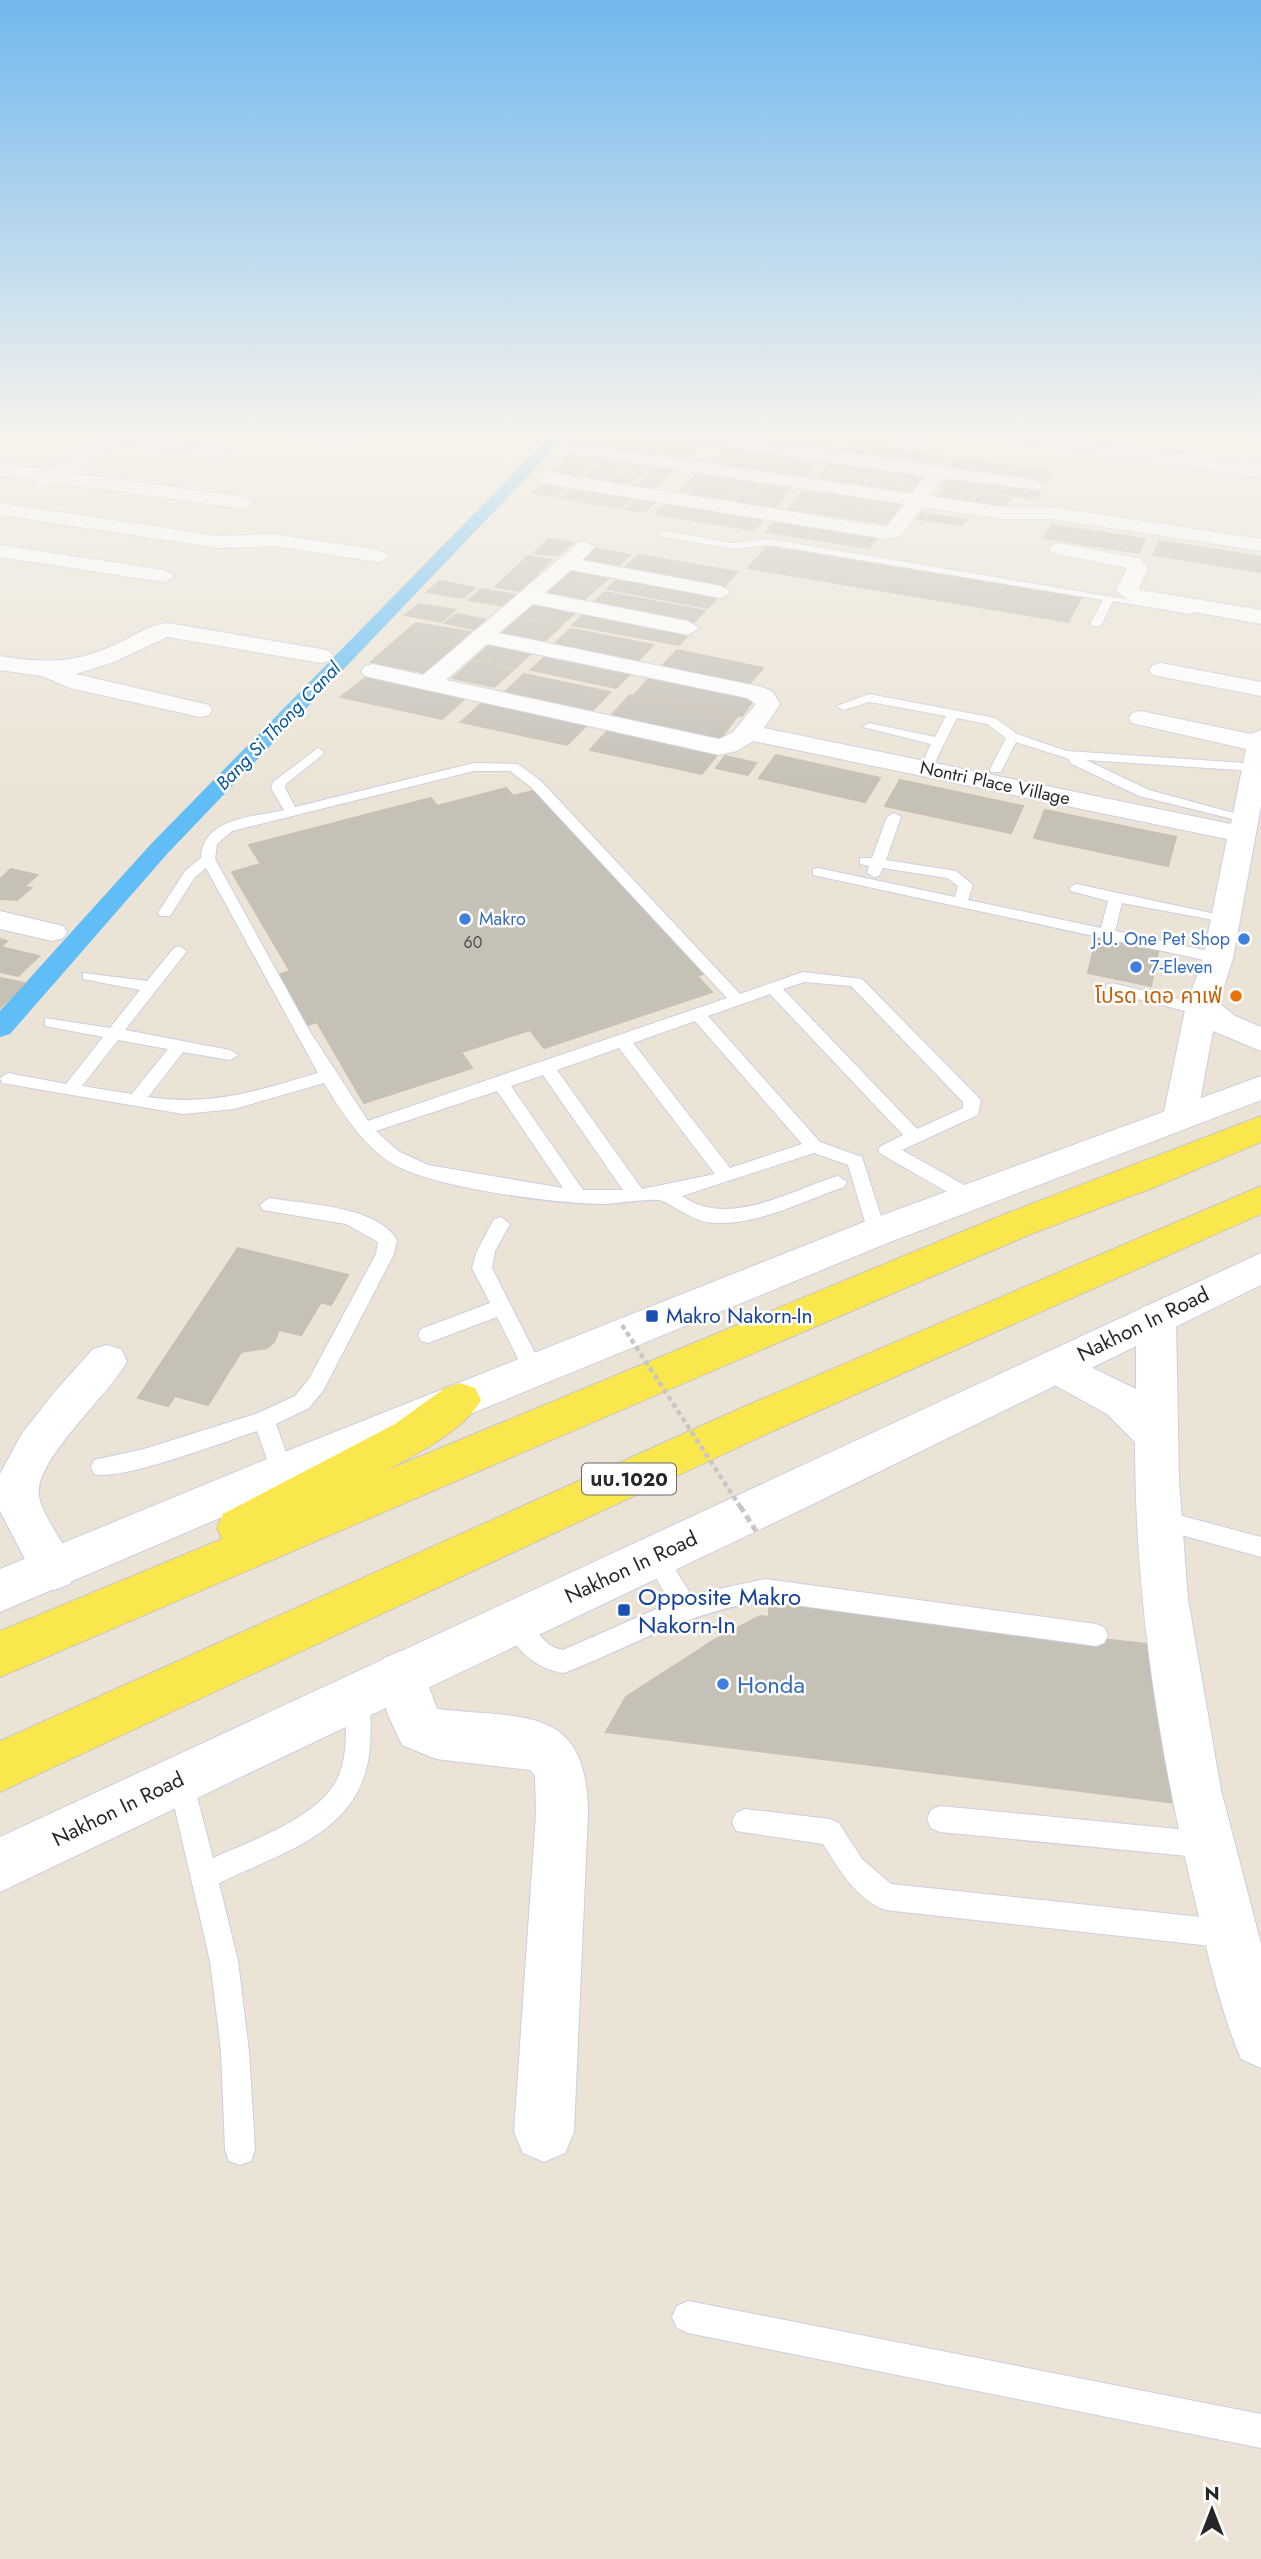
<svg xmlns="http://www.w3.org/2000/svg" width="1261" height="2559" font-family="Jost,'Noto Sans Thai',sans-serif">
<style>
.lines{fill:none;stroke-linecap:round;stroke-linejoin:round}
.canal{fill:#60bdf6;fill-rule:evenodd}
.building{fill:#c6c1b7;stroke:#c6c1b1;stroke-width:2}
.service-casing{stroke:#cccde2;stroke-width:2}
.minor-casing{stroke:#cccde2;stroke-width:2}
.tertiary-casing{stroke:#cccde2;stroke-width:2}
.secondary-casing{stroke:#cccde2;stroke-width:2}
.primary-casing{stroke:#c7c7c7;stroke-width:2}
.service{fill:#fff;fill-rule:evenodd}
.minor{fill:#fff;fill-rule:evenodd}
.tertiary{fill:#fff;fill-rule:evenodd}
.secondary{fill:#fff;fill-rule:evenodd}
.primary{fill:#fae64d;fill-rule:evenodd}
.path-bridge-far1{stroke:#c7c7c7;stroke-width:4.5;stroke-dasharray:5 3.5;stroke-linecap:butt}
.path-bridge{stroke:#c7c7c7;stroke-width:5;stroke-dasharray:7 4.5;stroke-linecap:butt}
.shop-dot{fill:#3f7fe0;stroke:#fff;stroke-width:2.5}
.food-dot{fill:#e8710a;stroke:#fff;stroke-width:2.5}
.transit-dot{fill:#1a4fb4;stroke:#fff;stroke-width:2.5}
.labels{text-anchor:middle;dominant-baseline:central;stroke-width:5;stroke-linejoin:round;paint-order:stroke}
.far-number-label{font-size:16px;fill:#4f4e4b}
.far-street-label{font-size:18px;fill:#272727;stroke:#fff}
.far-shop-label{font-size:18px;fill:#366cbe;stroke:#fff;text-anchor:start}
.far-water-label{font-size:19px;font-style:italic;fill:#04579d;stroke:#fff}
.shield{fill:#fff;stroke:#686868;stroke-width:2}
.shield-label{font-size:19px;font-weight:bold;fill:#272727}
.food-label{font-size:21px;fill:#c56008;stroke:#fff;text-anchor:end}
.transit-label{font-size:21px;fill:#164399;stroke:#fff;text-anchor:start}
.street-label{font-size:21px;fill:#272727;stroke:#fff}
.near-transit-label{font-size:24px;fill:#164399;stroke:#fff;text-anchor:start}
.near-shop-label{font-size:24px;fill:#366cbe;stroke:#fff;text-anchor:start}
</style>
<rect width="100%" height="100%" fill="#ebe4d6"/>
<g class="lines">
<path class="canal" d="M556 430H572L167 854 10 1034 0 1037V1011L151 844Z"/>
</g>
<path class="building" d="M588 430H619L610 437 584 434Z
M744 430H757L835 441 827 449 737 436Z
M625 431 652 435 643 443 617 439Z
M583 436 609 439 600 447 573 443Z
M662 437 681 439 673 447 654 444Z
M616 440 643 444 634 452 607 448Z
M685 440 703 443 696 450 677 447Z
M850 443 943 456 936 464 843 451Z
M731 444 822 458 814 466 722 453Z
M652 446 671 448 663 456 643 453Z
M675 449 695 452 687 460 668 457Z
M722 454 813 467 805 476 713 462Z
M568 455 582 457 585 455 600 457 588 467 559 462Z
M956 458 1053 472 1048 481 950 467Z
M606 459 629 463 619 471 596 468Z
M833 460 927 473 920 482 825 468Z
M634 463 651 466 640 475 623 473Z
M561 464 585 468 572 478 548 474Z
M657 467 674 469 664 479 646 476Z
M592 469 615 473 605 482 581 478Z
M825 469 920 483 913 492 817 478Z
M700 472 793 486 784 495 690 481Z
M620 474 637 477 626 486 609 484Z
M645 478 663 481 652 491 634 488Z
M949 478 1041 492 1036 499 943 485Z
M689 482 784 497 775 507 679 492Z
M543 485 564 488 554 497 532 493Z
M572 488 589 491 578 501 560 498Z
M807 488 904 503 897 513 798 497Z
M946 488 976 493 969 501 939 496Z
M594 492 611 494 600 505 582 502Z
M980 493 1010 498 1004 506 973 501Z
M615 495 633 498 622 508 604 505Z
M638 499 656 501 644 512 626 509Z
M797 499 896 514 889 524 788 509Z
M666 504 763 520 754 530 656 514Z
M921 513 966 520 962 525 918 519Z
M775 521 877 538 869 548 766 532Z
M1052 525 1145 539 1139 553 1043 538Z
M548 539 572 543 557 556 534 553Z
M1159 541 1261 557V572L1153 555Z
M770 544 1082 596 1068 622 748 568Z
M593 548 630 555 615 568 577 560Z
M638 555 737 572 723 588 622 570Z
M528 556 552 560 537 574 513 570Z
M573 568 611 576 596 589 557 581Z
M511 572 536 576 520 591 495 587Z
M618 579 718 597 708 608 607 589Z
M440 581 475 588 462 598 427 592Z
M557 582 595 590 579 604 540 596Z
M481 589 517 595 505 606 469 600Z
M605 592 705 611 693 623 592 604Z
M537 603 577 611 560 626 520 617Z
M419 604 455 610 441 622 405 615Z
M456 614 488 620 477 630 445 623Z
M584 614 689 634 679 645 573 625Z
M519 619 559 628 542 643 501 634Z
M416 623 470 632 456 645 402 635Z
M571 629 653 645 638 661 554 644Z
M400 636 455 646 441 659 386 649Z
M492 643 533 652 515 668 474 659Z
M386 649 440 660 426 673 371 662Z
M677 650 763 668 749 684 662 666Z
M548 654 632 672 616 688 531 670Z
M472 661 513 670 494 687 453 678Z
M524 674 610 692 593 710 506 691Z
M653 674 757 695 742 716 635 694Z
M365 678 464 699 442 719 341 697Z
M630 695 737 717 720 739 611 716Z
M484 701 588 724 567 745 461 722Z
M610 728 720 751 702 774 590 750Z
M776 755 880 778 865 802 759 778Z
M725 756 756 763 748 775 716 768Z
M900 780 1023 806 1011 833 885 806Z
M506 788 513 796 536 790 703 974 697 976 712 992 544 1048 530 1030 461 1052 472 1068 364 1103 317 1022 304 1026 275 976 290 971 232 872 261 864 249 845 431 798 437 806Z
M1045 810 1176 837 1168 866 1034 838Z
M11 869 37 875 24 887 31 888 17 900 0 899V879Z
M1097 936 1159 948 1151 986 1088 973Z
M0 939 7 941 1 947 39 956 18 976 0 972Z
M0 978 25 983 0 1008Z
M238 1248 348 1275 331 1305 321 1302 301 1335 279 1330 274 1342 267 1348 241 1352 208 1405 175 1396 168 1406 138 1398Z
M769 1601 1154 1645 1177 1803 606 1732 626 1697 714 1640 760 1616 769 1617Z"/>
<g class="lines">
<defs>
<path id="service" d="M664 531 732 543 769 539 1196 611 1191 614 1113 601 1102 624 1096 627 1090 624 1103 600 769 545 732 549 660 536 659 534Z
M869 694 995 718 1017 734 1067 751 1259 764V770L1254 771 1086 760 1149 790 1252 818 1245 822 1139 796 1070 763 1069 759 1016 742 1001 772H991L990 769 1006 738 987 724 957 718 935 762H925L924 759 931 744 863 727 869 723 935 737 946 716 870 702 843 710 837 706Z
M318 748 324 752 322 755 286 784 285 788 295 807 474 763 518 764 541 781 740 994 803 972 862 979 981 1100 978 1115 902 1150 975 1191 978 1196 975 1201H963L881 1154 878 1150 881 1146 903 1135 770 994 708 1016 820 1142 862 1157 886 1232 884 1237 877 1239 868 1232 848 1165 814 1153 682 1196C728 1229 791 1190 838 1176L847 1182 844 1187C803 1201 751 1229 706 1222 690 1219 665 1200 659 1200 640 1199 620 1204 600 1204 552 1203 425 1187 388 1161 360 1141 341 1111 324 1083L234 1109 183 1114 2 1083 0 1078 8 1073 66 1084 103 1037 45 1026V1018L110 1028 140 990 83 979V973L147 981 174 948 179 946 187 951 125 1030 230 1050 238 1055 230 1060 183 1052 148 1097C211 1107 259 1090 318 1073L206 868 195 877 170 916H160L158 913 185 871 201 858C202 818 254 817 284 810L271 788 273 782ZM474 771H510L531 787 727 998 368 1121 309 1030 215 859 217 844 232 831ZM804 982 851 986 963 1102V1108L917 1129 783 989ZM695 1021 802 1144 730 1168 633 1043ZM118 1040 168 1049 132 1094 82 1086ZM619 1048 715 1174 642 1189 557 1070ZM543 1075 623 1190H583L511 1086ZM497 1091 563 1188 428 1165 398 1151 376 1131Z
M894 813 901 817 886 860 956 871 973 885 968 900 1101 928 1108 901 1071 891 1069 888 1076 884 1225 916 1232 920 1230 923 1122 903 1115 931 1218 953 1226 958 1218 963 813 875V869L818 868 955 897 958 886 947 878 883 868 879 876 874 877 867 873 869 866 860 864V858H872L887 817Z
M1112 983 1207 1006 1209 1010 1201 1015 1106 991V985Z
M269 1198C304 1204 378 1206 397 1240L394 1254 323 1391 309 1408 276 1424 293 1472 290 1479 282 1481 274 1479 257 1431C227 1441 119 1482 94 1474L91 1467 94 1460 144 1449 258 1413 295 1396 309 1379 376 1254 378 1242 346 1224 263 1210 260 1205Z
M501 1217 510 1224 495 1251 492 1268 544 1371 541 1377 534 1379 527 1377 497 1317 428 1343 421 1341 418 1335 421 1329 490 1303 472 1268 477 1251 494 1219Z
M1160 1510 1261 1537V1557L1152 1527 1149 1520 1152 1513Z
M655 1546 663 1549 691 1595 765 1579 1096 1624 1104 1627 1108 1635 1104 1643 1096 1646 765 1601C691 1610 632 1647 564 1673 534 1669 514 1648 502 1621L506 1613 514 1610C535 1618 538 1646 563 1650L670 1603 644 1556 647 1549Z
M356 1685 365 1689C372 1706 371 1728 370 1747 363 1833 284 1851 219 1883L238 1961 249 2051 255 2150 251 2161 240 2165 229 2161 225 2150 221 2051 210 1961 168 1779 172 1770 181 1766 190 1770 213 1858C250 1841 321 1817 338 1777 349 1753 346 1723 344 1697L347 1689Z
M940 1806 1208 1832 1217 1836 1221 1845 1217 1854 1208 1858 940 1832 931 1828 927 1819 931 1810Z
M745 1809 830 1819 839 1823 862 1859 891 1884 1229 1920 1239 1924 1243 1934 1239 1944 1229 1948 885 1910C856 1899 839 1869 823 1844L736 1831 732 1822 736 1813Z
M688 2301 1261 2414V2448L688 2333 677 2328 672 2317 677 2306Z"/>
<path id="minor" d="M120 430H141L134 436 222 448 231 453 222 458 119 445 71 473 244 497 254 503 244 509 55 482 44 487 37 485 36 480 0 475V463L49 470Z
M277 430H329L359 434 362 438 353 443 286 435Z
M641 430H686L1034 480 1043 486 1041 490 943 478 930 496 1003 507H1052L1261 539V551L1052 519H1003L922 507 902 535 886 539 547 484 538 478 547 472 886 527 905 504 575 454 566 449 575 444 912 494 926 476 650 435Z
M913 430H931L914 450H902L899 446Z
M954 430H1001L1261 465V477L963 435Z
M0 503 219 536 273 534 379 550 389 556 379 562 273 546 219 548 0 515Z
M585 541 595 547 582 560 721 586 732 592 721 598 571 570 545 593 688 621 699 628 688 635 533 604 499 633 762 687 773 692 780 704 764 728 1231 824 1246 749 1132 723 1129 718 1132 713 1141 711 1251 734 1261 730V806L1233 958 1219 1003 1235 1016 1261 1027V1051L1213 1031 1197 1117 1192 1125 1180 1129 1168 1125 1163 1117 1185 1010 1203 958 1227 839 753 741 737 751 719 755 373 678 365 676 361 671 365 666 373 664 423 675 578 543ZM487 644 747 698 756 704 733 732 719 739 446 680Z
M1059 543 1141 559 1148 568 1139 588 1141 590 1261 610V624L1127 600 1116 590 1127 568 1052 553 1049 549 1052 545Z
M0 545 164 570 175 576 164 582 0 557Z
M167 623 321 649 329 651 333 656 329 661 321 663 167 637 114 662 76 674 209 705 212 710 209 715 200 717 70 688 42 676 0 670V656C41 663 74 664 112 646 131 638 145 626 167 623Z
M1161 663 1261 682V696L1153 675 1149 670 1153 665Z
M0 911 63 926 67 932 63 938 52 941 0 929Z
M107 1345 121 1349 127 1361C110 1395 34 1459 39 1496 42 1516 68 1549 77 1569L70 1584 54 1590 38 1584 0 1511V1474L21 1435 52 1395 93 1349Z
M401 1651 418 1658 437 1709C522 1719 587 1703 588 1813L574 2132 565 2153 544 2162 523 2153 514 2132 536 1813 535 1776 530 1770 436 1759 402 1745 388 1715 377 1674 384 1658Z"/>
<path id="tertiary" d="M1156 1303 1170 1307 1176 1318 1179 1481 1188 1599 1221 1790 1261 1944V2068L1241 2059C1219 2007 1207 1950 1194 1896 1158 1746 1135 1596 1135 1442L1107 1414 1042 1378 1036 1366 1042 1354 1056 1350 1136 1389V1318L1142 1307Z"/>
<path id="secondary" d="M1261 1076V1100L890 1242 297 1485 0 1612V1569L267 1459 864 1222Z
M1261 1253V1285L811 1505 0 1892V1837Z"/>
<path id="primary" d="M1261 1116V1142L1155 1187 1031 1234 0 1677V1631L222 1539 217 1528 223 1514 395 1424 445 1388 460 1383 475 1388 481 1400C465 1430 415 1455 385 1471L1005 1214Z
M1261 1186V1214L771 1432 0 1792V1741L741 1408Z"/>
</defs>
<use href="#service" class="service-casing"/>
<use href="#minor" class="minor-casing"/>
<use href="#tertiary" class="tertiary-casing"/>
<use href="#secondary" class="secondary-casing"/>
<use href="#primary" class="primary-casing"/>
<use href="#service" class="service"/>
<use href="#minor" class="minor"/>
<use href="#tertiary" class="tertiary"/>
<use href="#secondary" class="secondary"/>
<use href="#primary" class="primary"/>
<path class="path-bridge-far1" d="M622 1325 741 1508"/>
<path class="path-bridge" d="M740 1506 756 1531"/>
</g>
<linearGradient id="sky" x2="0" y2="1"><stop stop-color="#71b8ee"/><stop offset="0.55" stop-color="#f6f3ed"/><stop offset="1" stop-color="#f6f3ed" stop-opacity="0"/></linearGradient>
<rect width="1261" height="788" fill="url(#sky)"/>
<g class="shop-dot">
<circle cx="465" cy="919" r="7"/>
<circle cx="1244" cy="939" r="7"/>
<circle cx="1136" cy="967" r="7"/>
<circle cx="723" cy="1684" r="7"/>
</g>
<circle class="food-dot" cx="1236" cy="996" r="7"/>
<g class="transit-dot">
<rect x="645" y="1309" width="14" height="14" rx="3.5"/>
<rect x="617" y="1603" width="14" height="14" rx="3.5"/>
</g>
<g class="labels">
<g class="far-number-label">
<text x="473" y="942">60</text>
</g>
<g class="far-street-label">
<text transform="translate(995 783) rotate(12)">Nontri Place Village</text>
</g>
<g class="far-shop-label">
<text x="479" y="919">Makro</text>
<text x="1230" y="939" text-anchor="end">J.U. One Pet Shop</text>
<text x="1150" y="967">7-Eleven</text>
</g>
<g class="far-water-label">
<text transform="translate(278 726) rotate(-46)">Bang Si Thong Canal</text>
</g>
<rect class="shield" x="582" y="1463.5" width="94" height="31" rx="5"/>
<g class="shield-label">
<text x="629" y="1479">นบ.1020</text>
</g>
<g class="food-label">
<text x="1222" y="996">โปรด เดอ คาเฟ่</text>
</g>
<g class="transit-label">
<text x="666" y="1316">Makro Nakorn-In</text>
</g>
<g class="street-label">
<text transform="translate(1143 1324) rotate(-26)">Nakhon In Road</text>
<text transform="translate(631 1567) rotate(-25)">Nakhon In Road</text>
<text transform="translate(118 1809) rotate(-26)">Nakhon In Road</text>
</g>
<g class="near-transit-label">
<text x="638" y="1596">Opposite Makro<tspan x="638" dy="28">Nakorn-In</tspan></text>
</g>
<g class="near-shop-label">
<text x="737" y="1684">Honda</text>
</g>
</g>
<g transform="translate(1212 2510)" stroke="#ffffff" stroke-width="5" paint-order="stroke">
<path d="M0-5L12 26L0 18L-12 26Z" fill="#272727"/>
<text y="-10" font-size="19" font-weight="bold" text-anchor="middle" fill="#272727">N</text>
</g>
</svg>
